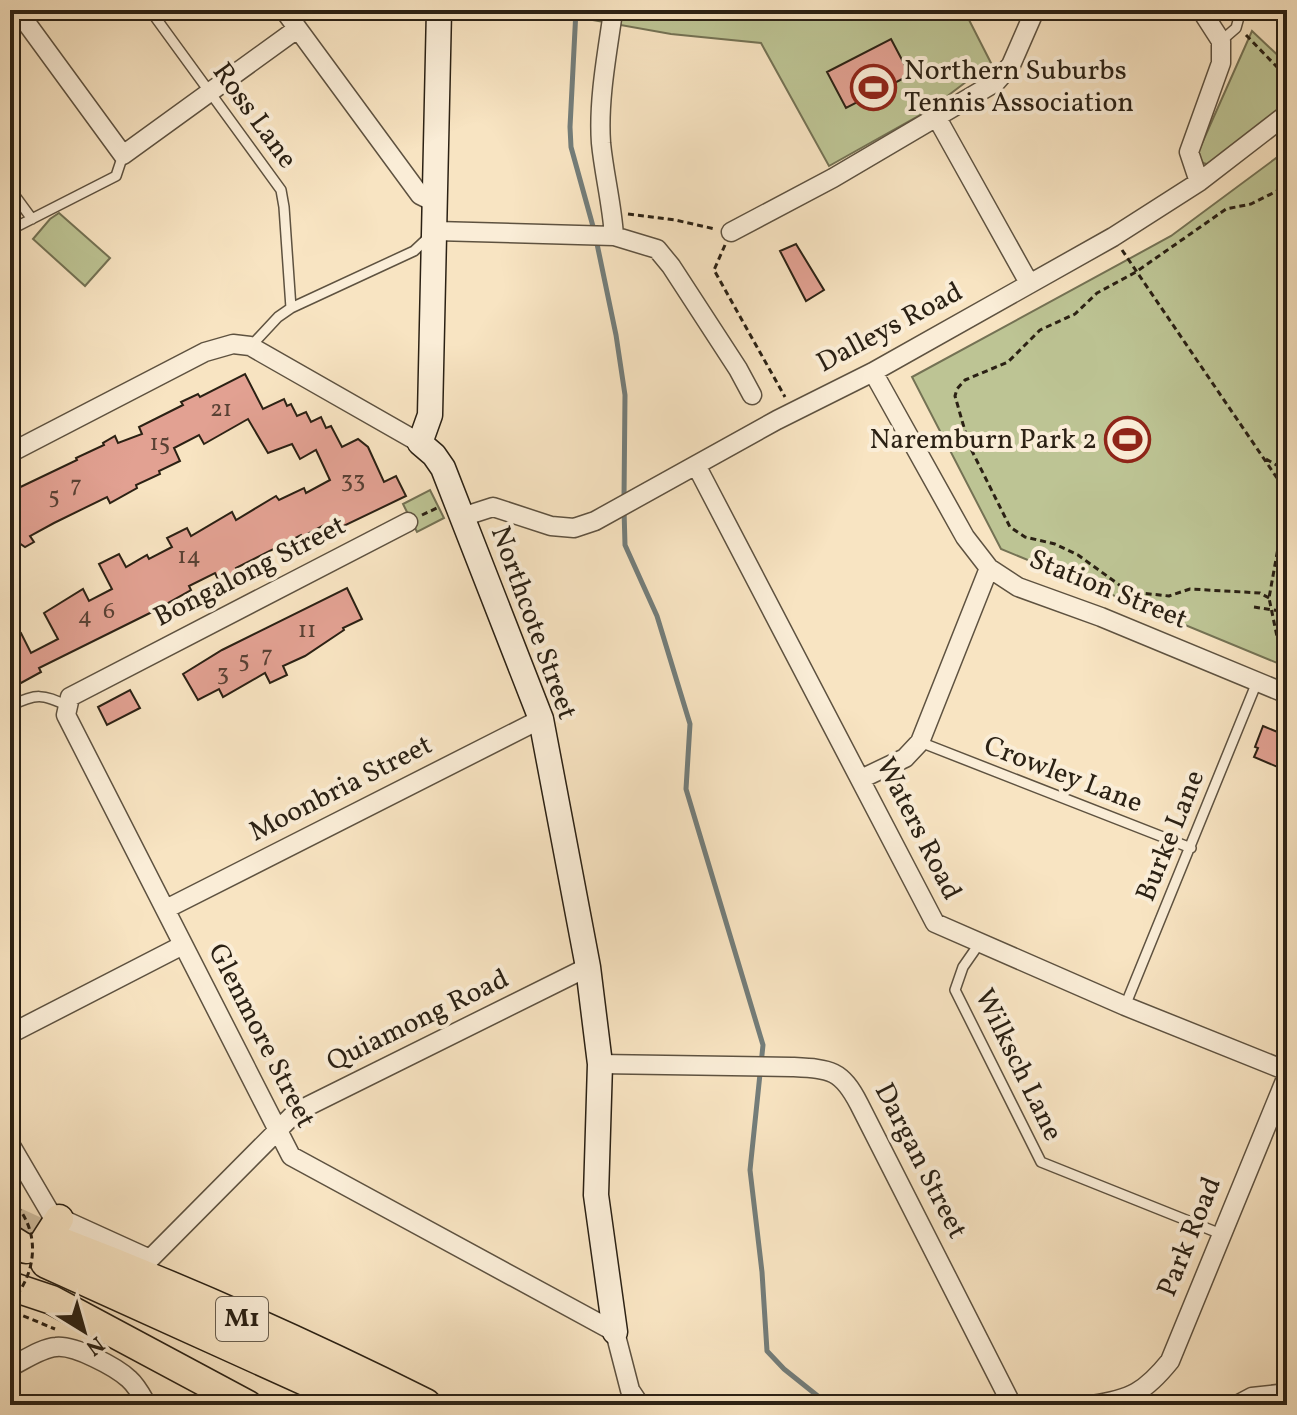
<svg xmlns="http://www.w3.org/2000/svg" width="1297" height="1415" font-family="Vollkorn,serif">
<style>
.green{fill:#bdc494;stroke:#747254;stroke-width:2}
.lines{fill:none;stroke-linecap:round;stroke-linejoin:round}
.stream{stroke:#737d7a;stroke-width:5}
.building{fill:#e2a192;stroke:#2b2114;stroke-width:2}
.highway-tunnel{stroke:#cfbd9f;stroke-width:32;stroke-dasharray:32 16;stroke-linecap:butt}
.lane-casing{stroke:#5e5240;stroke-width:12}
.street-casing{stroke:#5e5240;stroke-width:21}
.secondary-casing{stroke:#2b2114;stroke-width:27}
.primary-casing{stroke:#2b2114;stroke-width:31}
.highway-casing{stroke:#2b2114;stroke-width:35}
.path{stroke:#2b2114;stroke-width:3;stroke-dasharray:6 4;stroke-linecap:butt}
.lane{stroke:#faedd7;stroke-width:9}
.street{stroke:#faedd7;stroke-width:18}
.secondary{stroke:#faedd7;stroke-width:24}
.primary{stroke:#f8e4c2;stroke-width:28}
.highway{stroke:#f8e4c2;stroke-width:32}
.path-bridge{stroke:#2b2114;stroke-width:3;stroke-dasharray:6 4;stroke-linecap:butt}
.labels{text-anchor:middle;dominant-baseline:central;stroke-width:8;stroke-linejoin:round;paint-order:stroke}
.number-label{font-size:24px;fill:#594134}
.shield{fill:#faedd7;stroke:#695e4e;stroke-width:2}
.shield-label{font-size:26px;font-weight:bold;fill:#2b2114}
.poi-label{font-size:28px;fill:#2b2114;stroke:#faedd7;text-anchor:start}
.street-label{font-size:28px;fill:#2b2114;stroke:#faedd7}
</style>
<rect width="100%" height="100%" fill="#f8e4c2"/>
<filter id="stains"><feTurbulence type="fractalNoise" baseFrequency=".0025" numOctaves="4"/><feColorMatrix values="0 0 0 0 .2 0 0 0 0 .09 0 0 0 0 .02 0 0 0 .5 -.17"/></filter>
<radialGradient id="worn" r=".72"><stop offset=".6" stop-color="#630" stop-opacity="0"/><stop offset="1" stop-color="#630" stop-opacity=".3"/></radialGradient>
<path class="green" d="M581 10H964L991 63 929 110 829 166 761 43 671 34 581 18Z
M1252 31 1287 64V110L1210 165 1203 163 1199 156V150Z
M1287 150V667L1001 549 912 377 1171 236Z
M59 213 110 258 85 286 33 239 50 219Z
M430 490 444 518 417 532 403 504Z"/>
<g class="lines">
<path class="stream" d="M576 10 570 127 571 147 594 230
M596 239 616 335 625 395 624 499
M624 509 625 545 657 616 690 724 686 789 763 1045 750 1170 762 1272 767 1351 784 1369 829 1405"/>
</g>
<path class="building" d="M891 39 910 75 846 108 827 72Z
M796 244 824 290 806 301 780 251Z
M245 374 263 409 284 399 287 406 291 404 297 416 306 412 311 422 321 417 326 428 331 426 342 447 358 439 368 447 384 482 396 476 406 496 329 533 324 525 302 537 301 535 236 568 239 575 221 585 215 573 189 586 191 590 150 613 39 668 41 672 10 689V639L21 633 31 653 58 639 44 613 83 589 89 601 112 589 99 564 119 554 126 567 147 555 149 559 172 547 167 538 187 528 191 536 232 512 236 520 276 496 279 500 304 488 306 493 330 480 316 450 300 459 292 444 268 453 248 419 204 444 199 435 174 448 180 461 159 471 160 474 136 485 137 488 110 503 107 497 54 523 30 536 34 542 25 547 19 543 14 546 10 539V492L77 460 76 458 104 445 103 443 115 436 118 443 142 434 139 427 183 405 181 402 198 394 200 397Z
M347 588 362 619 343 628 344 630 305 656 283 666 287 675 270 683 265 673 223 697 219 689 198 700 183 674 222 650Z
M130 690 140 708 107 725 98 707Z
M1263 726 1287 736V771L1254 757 1258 748 1255 747Z"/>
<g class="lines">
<path class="highway-tunnel" d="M10 1221 56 1242"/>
<defs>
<path id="lane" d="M150 10 281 190 284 207 291 308
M1221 41 1236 28 1241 10
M10 189 32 219
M10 230 116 176 123 155
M251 346 278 317 291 308 414 251 430 236
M10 706C37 693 42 694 68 706
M920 742 1191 848
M979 944 963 967 955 990 1041 1162 1221 1234
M1125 1006 1257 682"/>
<path id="street" d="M17 10 123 155 297 29
M284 10 420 195 436 203
M613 12C607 54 598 101 601 143 604 174 612 204 614 236L657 249 671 266 738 369 752 395
M937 118 1029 283
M1199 182 1189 152 1221 63V41L1201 10
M436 231 614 236
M731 232 833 178 996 82 1011 65 1035 10
M873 372 965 537 989 568 1018 587 1101 617 1287 694
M10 453 205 352 233 344 250 346 420 443
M696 465 935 923 1125 1006 1287 1071
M462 517 493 507 551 526 574 528 595 521 777 420 873 372 1113 237 1199 182 1287 114
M408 522 70 697 66 715 291 1156 615 1332 630 1390 640 1405
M861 779 905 758 920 742 989 568
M166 909 541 719
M10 1034 183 945
M600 1064 792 1067C830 1069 841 1069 859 1104L1012 1405
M10 1144 51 1214 150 1259 296 1112 588 967
M10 1367C23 1361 41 1348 56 1347 75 1345 116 1367 129 1379 137 1386 142 1396 147 1405
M1092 1405C1131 1399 1145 1392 1170 1361L1287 1076
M1237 1405 1252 1397 1287 1393"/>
<path id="secondary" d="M439 10 430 415 420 443 434 455 443 468 541 719 588 967 600 1064 596 1195 615 1332"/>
<path id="primary" d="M10 1239 26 1249 41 1247 59 1219
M10 1286 52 1300 248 1405"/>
<path id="highway" d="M56 1242C182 1290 305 1345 425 1405
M47 1262 363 1405"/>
</defs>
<use href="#lane" class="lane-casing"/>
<use href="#street" class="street-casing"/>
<use href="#secondary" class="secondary-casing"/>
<use href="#primary" class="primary-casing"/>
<use href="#highway" class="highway-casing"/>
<path class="path" d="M1246 35 1277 67 1287 73
M628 214 675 220 715 229
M725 245 714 270 785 397
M1122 250 1277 478 1284 515 1269 598 1285 675
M1266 459 1287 471
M422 515 437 508
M1269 598 1260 593 1190 589 1169 596 1141 593 1125 589 1078 555 1055 544 1025 537 1010 527 969 445 955 396 957 389 965 380 1008 362 1040 330 1075 314 1097 293 1136 272 1226 209 1251 204 1287 186
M1254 607 1287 612
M14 1312 55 1329
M448 1397 467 1405"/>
<use href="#lane" class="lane"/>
<use href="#street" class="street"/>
<use href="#secondary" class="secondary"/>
<use href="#primary" class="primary"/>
<use href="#highway" class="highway"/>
<path class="path-bridge" d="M10 1199C42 1228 38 1274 10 1303"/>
</g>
<defs>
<symbol id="stadium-ring" viewBox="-11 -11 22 22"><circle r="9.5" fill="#faedd7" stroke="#8f2418" stroke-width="1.5"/><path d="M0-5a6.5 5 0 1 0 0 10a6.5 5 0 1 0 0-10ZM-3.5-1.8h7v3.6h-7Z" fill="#8f2418"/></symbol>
</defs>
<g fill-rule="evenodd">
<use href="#stadium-ring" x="848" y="62" width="51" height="51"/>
<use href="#stadium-ring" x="1102" y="414" width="51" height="51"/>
</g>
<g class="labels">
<g class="number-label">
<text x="221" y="410">21</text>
<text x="160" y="444">15</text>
<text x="353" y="481">33</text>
<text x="76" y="486">7</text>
<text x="54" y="497">5</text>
<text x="189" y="557">14</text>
<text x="109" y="612">6</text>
<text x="85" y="617">4</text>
<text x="307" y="631">11</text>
<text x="267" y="656">7</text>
<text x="244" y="661">5</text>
<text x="223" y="674">3</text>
</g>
<rect class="shield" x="216" y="1297" width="52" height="44" rx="6"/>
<g class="shield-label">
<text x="242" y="1319">M1</text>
</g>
<g class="poi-label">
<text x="904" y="71">Northern Suburbs<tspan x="904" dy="32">Tennis Association</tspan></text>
<text x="1097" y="440" text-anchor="end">Naremburn Park 2</text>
</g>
<g class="street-label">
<text transform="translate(254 116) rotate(54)">Ross Lane</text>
<text transform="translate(890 328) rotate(-28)">Dalleys Road</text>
<text transform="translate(250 572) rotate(-27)">Bongalong Street</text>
<text transform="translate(1108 590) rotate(22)">Station Street</text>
<text transform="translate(533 623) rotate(70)">Northcote Street</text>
<text transform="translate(1063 775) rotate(21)">Crowley Lane</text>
<text transform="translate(341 789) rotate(-27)">Moonbria Street</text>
<text transform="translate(918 829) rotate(63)">Waters Road</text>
<text transform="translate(1171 836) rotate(-68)">Burke Lane</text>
<text transform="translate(418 1021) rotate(-26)">Quiamong Road</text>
<text transform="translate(261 1036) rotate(63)">Glenmore Street</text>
<text transform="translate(1018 1065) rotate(64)">Wilksch Lane</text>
<text transform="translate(920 1161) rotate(63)">Dargan Street</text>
<text transform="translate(1190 1237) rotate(-68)">Park Road</text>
</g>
</g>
<rect width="1297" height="1415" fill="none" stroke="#f8e4c2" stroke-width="40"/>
<rect x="12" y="12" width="1273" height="1391" fill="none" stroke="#2b2114" stroke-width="4"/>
<rect x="20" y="20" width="1257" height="1375" fill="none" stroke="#2b2114" stroke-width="2"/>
<g transform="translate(84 1331) rotate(143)" stroke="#faedd7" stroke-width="6" paint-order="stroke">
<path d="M0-6L14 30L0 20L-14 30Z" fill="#2b2114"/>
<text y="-12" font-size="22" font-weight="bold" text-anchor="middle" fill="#2b2114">N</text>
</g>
<rect width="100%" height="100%" filter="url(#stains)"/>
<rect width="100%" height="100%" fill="url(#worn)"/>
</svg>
